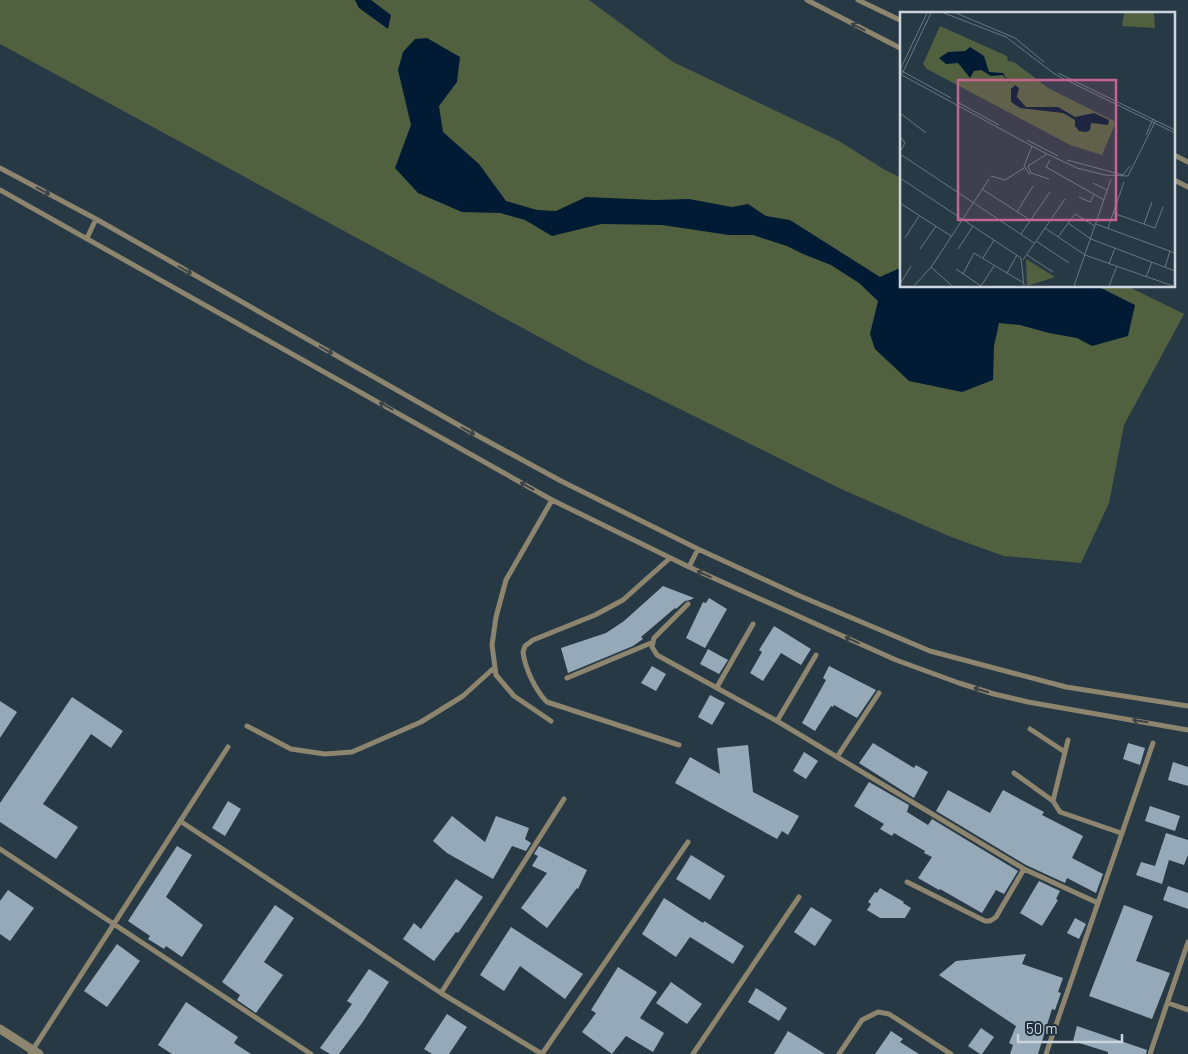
<svg xmlns="http://www.w3.org/2000/svg" width="1188" height="1054" font-family="Barlow,sans-serif">
<style>
.green{fill:#516140}
.water{fill:#001b33}
.building{fill:#95a9b8}
.lines{fill:none;stroke-linecap:round;stroke-linejoin:round}
.minor{stroke:#8e856f;stroke-width:5}
.tertiary{stroke:#8e856f;stroke-width:9}
.oneway{stroke:#3a4448}
.inset-road{fill:none;stroke:#697782;stroke-width:1}
.view{fill:#c5648f;fill-opacity:0.15;stroke:#c5648f;stroke-width:2.5}
.inset-edge{fill:none;stroke:#cad5dd;stroke-width:2.5}
</style>
<rect width="100%" height="100%" fill="#283946"/>
<path class="green" d="M0 0H589L673 62 839 141 885 170 902 178V286H1127L1184 314 1124 425 1109 503 1081 563 1004 556 951 537 841 489 587 363 0 44Z"/>
<path class="water" d="M355 0H371L391 15 388 29 359 8Z
M427 38 460 57 457 82 439 106 443 132 479 164 506 201 537 210 556 211 586 197 654 200 689 199 732 207 748 204 766 216 790 220 880 277 902 267V286H1097L1135 305 1128 336 1092 346 1077 338 1049 333 1020 325 999 323 994 346 993 380 962 392 909 381 875 349 870 334 878 301 859 283 831 265 803 254 787 246 753 235H729L662 225 601 224 552 236 525 220 500 213 462 212 418 193 395 168 411 125 398 70 403 52 415 39Z"/>
<path class="building" d="M663 586 694 598 690 600 685 601 676 609 675 608 641 637 643 639 633 646 568 673 561 648 606 633 624 621Z
M709 598 727 609 705 648 686 638 703 602 706 603Z
M774 626 811 649 801 665 781 653 763 681 750 673 762 652 759 650Z
M708 649 728 660 719 674 700 664Z
M652 666 666 674 656 691 641 683Z
M829 666 876 690 857 718 834 705 833 707 831 706 815 731 802 723 826 680 823 678Z
M710 695 725 703 712 725 698 717Z
M72 697 123 731 111 748 91 734 43 804 78 827 56 859 0 822V803Z
M0 701 17 712 0 738Z
M873 743 914 768 916 765 928 772 914 798 859 763Z
M1128 743 1145 748 1140 765 1123 759Z
M748 745 753 792 799 816 788 835 782 831 777 839 675 783 690 757 720 774 717 748Z
M804 752 818 761 806 779 793 771Z
M1173 762 1188 767V786L1168 780Z
M869 782 909 805 907 812 928 825 932 819 1018 871 1004 894 996 890 982 913 940 889 939 890 918 878 932 857 924 853 925 851 894 833 892 836 880 829 884 824 854 806Z
M948 790 990 813 1003 790 1044 812 1042 815 1083 836 1072 858 1103 874 1096 893 1067 878 1065 883 1026 865 936 811Z
M228 801 241 809 225 836 212 828Z
M1150 806 1180 816 1175 831 1145 821Z
M452 816 485 842 496 816 529 828 525 839 531 843 526 851 512 846 493 879 447 853 433 841Z
M1166 833 1188 840V855L1184 865 1169 860 1162 884 1136 875 1141 862 1155 866Z
M177 846 192 855 166 897 203 925 182 957 166 946 164 949 148 939 150 936 128 921Z
M539 846 587 870 578 889 577 888 547 928 521 908 547 873 532 866 538 856 534 854Z
M691 855 725 876 710 900 676 879Z
M456 879 483 897 458 933 456 932 434 961 403 939 414 923 421 929Z
M1039 881 1060 891 1056 899 1058 900 1042 926 1020 913Z
M1168 886 1188 893V909L1163 900Z
M880 888 904 902 903 903 911 908 905 918H880L867 910 871 904 868 902 875 892 877 893Z
M8 890 34 908 10 941 0 934V901Z
M664 898 703 923 704 921 744 946 733 964 690 937 676 957 642 934Z
M275 905 294 918 264 962 283 975 256 1013 237 1000 240 995 222 982Z
M1124 905 1153 916 1136 961 1170 973 1152 1019 1089 996Z
M811 907 832 920 815 946 794 932Z
M1075 918 1086 924 1079 939 1067 933Z
M511 927 583 974 565 999 520 966 504 991 480 975Z
M117 944 140 961 107 1007 84 991Z
M1026 954 1022 964 1063 978 1058 992 1061 993 1055 1010 1052 1009 1038 1054H1010L1013 1045 1009 1043 1016 1026 939 975 956 961Z
M618 967 657 992 640 1018 664 1033 653 1052 626 1036 612 1054 582 1032 596 1013 591 1010Z
M369 969 389 982 362 1023 339 1054H330L320 1048 352 1004 347 1001Z
M671 982 702 1004 687 1024 656 1003Z
M756 988 787 1008 779 1021 748 1002Z
M186 1002 238 1037 234 1043 251 1054H172L158 1045Z
M447 1014 467 1027 449 1054H432L424 1049Z
M1077 1026 1147 1050 1146 1054H1108V1052L1073 1041Z
M981 1028 994 1037 982 1054H980L968 1046Z
M788 1031 825 1054H774Z
M891 1031 903 1039 900 1042 919 1054H875Z"/>
<g class="lines">
<path class="minor" d="M807 0 902 49
M858 0 902 21
M1174 155 1188 162
M0 168 96 219 469 431 561 481 698 549 800 596 930 651 1066 687 1188 706
M1174 180 1188 187
M0 190 552 500 689 567 896 660 959 683 994 694 1028 702 1188 730
M87 238 96 219
M670 558 623 600 595 615 533 640 525 646 523 652C525 668 535 690 547 702L679 745
M689 567 698 549
M688 604 654 638 652 647 657 655 777 721 1024 869 1098 903
M567 678 651 643
M717 687 753 624
M551 721 514 696 496 675 492 645 496 617 506 580 552 500
M777 721 816 655
M247 726 291 749 325 754 352 752 421 722 463 696 495 667
M1030 729 1065 752
M837 757 879 693
M1014 773 1053 801 1060 812 1121 833
M1053 801 1068 740
M180 821 441 993 542 1054
M0 849 311 1054
M907 882 985 921H990L996 917 1024 869
M441 993 564 799
M1168 1003 1188 1010
M30 1054 228 747
M542 1054 688 842
M693 1054 799 897
M839 1054 862 1020 878 1012 889 1014 951 1054
M1046 1054 1153 743
M1150 1054 1188 942"/>
<path class="tertiary" d="M0 1029 39 1054"/>
</g>
<defs><path id="oneway-shaft" d="M-6 0H5M1.5-3L5.5 0L1.5 3" fill="none" stroke-width="1.6" stroke-linecap="round" stroke-linejoin="round" transform="scale(1.25)"/></defs>
<g class="oneway">
<use href="#oneway-shaft" transform="translate(858 27) rotate(-153)"/>
<use href="#oneway-shaft" transform="translate(43 191) rotate(28)"/>
<use href="#oneway-shaft" transform="translate(185 270) rotate(30)"/>
<use href="#oneway-shaft" transform="translate(326 350) rotate(30)"/>
<use href="#oneway-shaft" transform="translate(386 406) rotate(-151)"/>
<use href="#oneway-shaft" transform="translate(468 431) rotate(29)"/>
<use href="#oneway-shaft" transform="translate(527 486) rotate(-151)"/>
<use href="#oneway-shaft" transform="translate(704 574) rotate(-156)"/>
<use href="#oneway-shaft" transform="translate(852 640) rotate(-156)"/>
<use href="#oneway-shaft" transform="translate(981 690) rotate(-163)"/>
<use href="#oneway-shaft" transform="translate(1140 721) rotate(-171)"/>
</g>
<g transform="translate(900 12)">
<rect width="275" height="275" fill="#283946"/>
<path d="M224 1H254L255 16 222 14ZM40 14 107 44 108 49 114 50 148 76 216 110 202 143 170 133 27 57 23 52ZM126 247 155 265 127 274Z" fill="#516140"/>
<path d="M70 35 84 44 89 60 103 61 110 72 103 63 91 64 81 58 74 59 70 66 58 51 46 52 39 46 48 40 65 39ZM115 73 119 76 117 85 126 95H158L175 105 194 101 209 108 208 113 191 111 190 118 186 120 179 119 175 114V108L163 101 120 96 111 90V77Z" fill="#001b33"/>
<path class="inset-road" d="M44 1 106 25 156 63 275 121M56 1 115 26 144 50M0 58 51 86M0 58 27 1M158 61 275 118M0 62 141 139 177 156 205 163 228 164 256 108M2 62 31 1M59 91 99 113M0 101 26 121M246 123 253 107M0 124 5 131 0 140M127 128 158 144M0 142 134 231M147 142 128 154 131 161 149 167M150 148 146 155 204 188M167 148 223 163 230 154M130 163 124 154 132 134M91 164 105 168 124 156M0 166 121 246 124 274M193 171 207 178M82 177 130 208M179 185 190 190 194 183M0 191 51 224M117 200 133 174M213 201 255 216 263 195M168 211 191 227 275 259M196 212 275 241M244 212 252 190M145 216 185 243 273 274M208 216 224 170M121 222 150 180M158 225 175 202 195 214M5 226 19 204M136 229 169 251M20 237 36 214M58 237 73 214M117 243 107 261 124 271M127 243 153 260M83 246 94 228M123 248 165 187M209 252 215 236M31 255 52 274M265 255 270 239M56 257 81 274M63 262 74 241 107 261M246 265 252 250M0 272 11 254M14 274 32 254 89 167M81 274 94 254M174 274 211 167M209 274 217 254"/>
<path class="view" d="M58 68H216V208H58Z"/>
<rect width="275" height="275" class="inset-edge"/>
</g>
<path d="M1018 1034v8h104v-8" fill="none" stroke="#cad5dd" stroke-width="2.5"/>
<text x="1026" y="1034" font-size="15" fill="#cad5dd" stroke="#1e2f3b" stroke-width="4" paint-order="stroke">50 m</text>
</svg>
